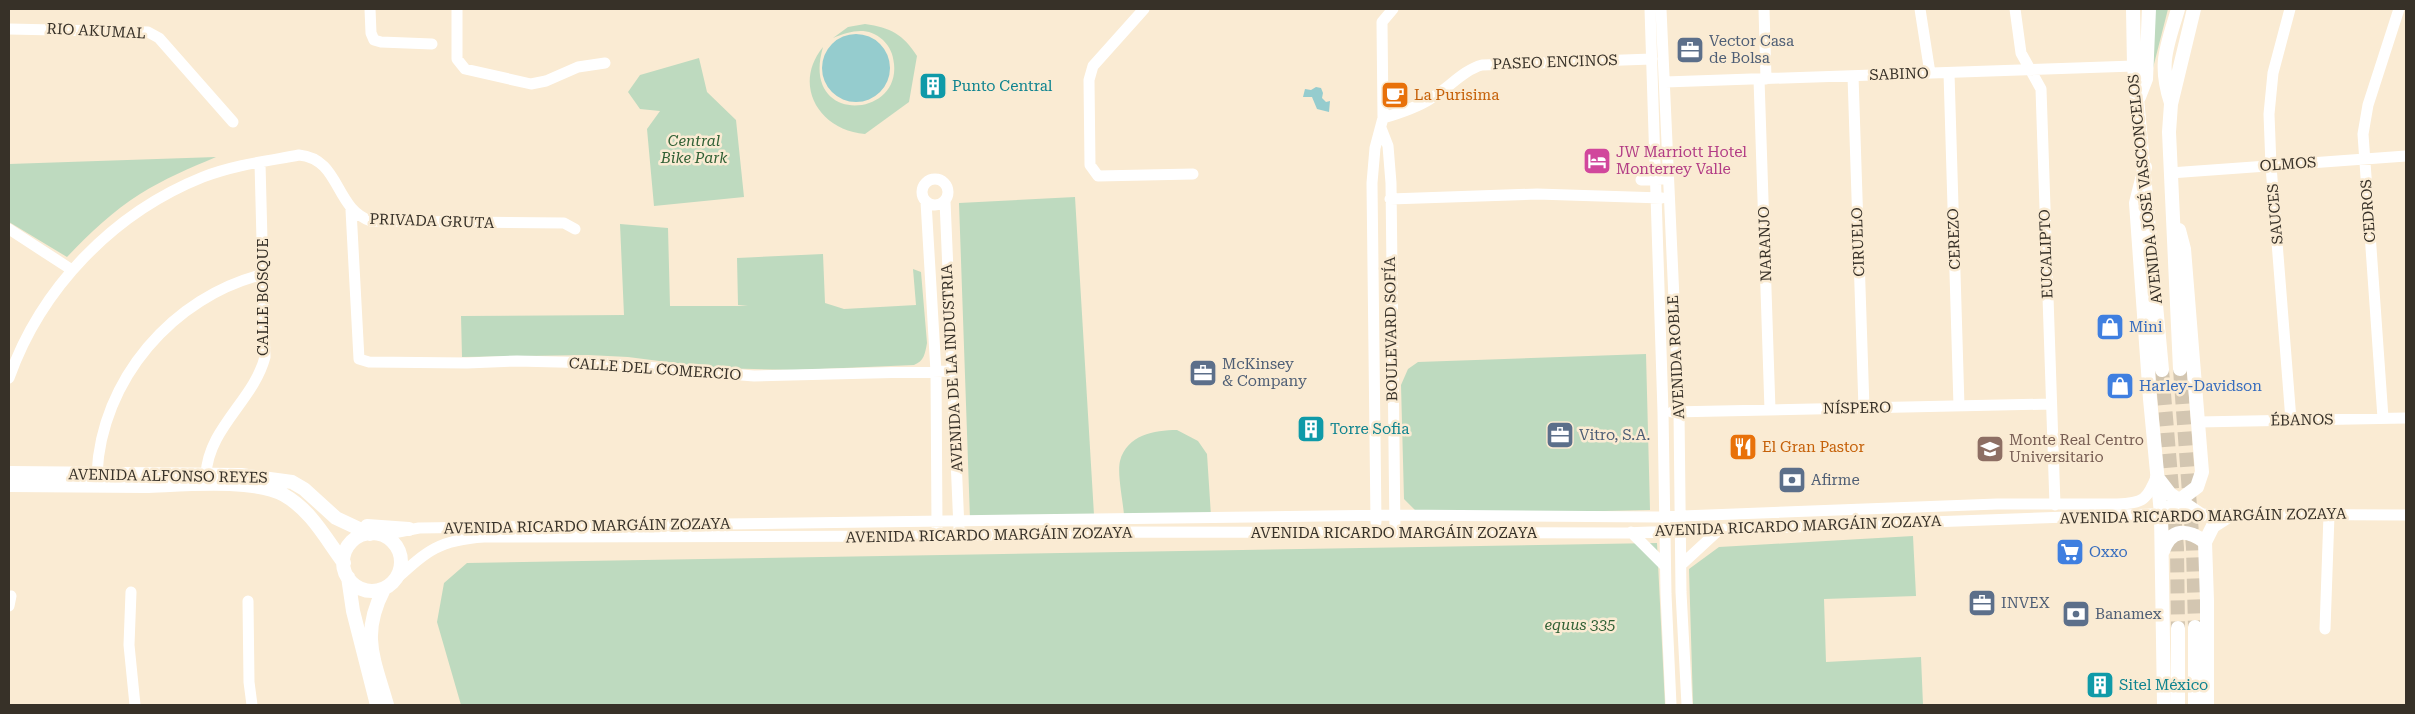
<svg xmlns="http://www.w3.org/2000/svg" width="2415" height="714" font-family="'Roboto Serif',serif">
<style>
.green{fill:#bedabf}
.water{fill:#95ccce}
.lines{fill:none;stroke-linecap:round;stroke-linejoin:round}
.major-tunnel{stroke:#d3c6b1;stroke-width:14;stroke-dasharray:14 7;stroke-linecap:butt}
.minor{stroke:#fff;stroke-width:11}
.major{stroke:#fff;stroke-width:14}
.labels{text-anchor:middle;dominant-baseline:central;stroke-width:5;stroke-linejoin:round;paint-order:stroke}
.street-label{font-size:15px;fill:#373128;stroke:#faebd3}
.service-label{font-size:15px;fill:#4e5e75;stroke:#faebd3;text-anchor:start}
.culture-label{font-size:15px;fill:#0d838f;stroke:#faebd3;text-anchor:start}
.food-label{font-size:15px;fill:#c56008;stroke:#faebd3;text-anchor:start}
.park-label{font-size:15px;font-style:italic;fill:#306035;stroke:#faebd3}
.hotel-label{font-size:15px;fill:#b23c85;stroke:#faebd3;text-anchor:start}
.shop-label{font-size:15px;fill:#366cbe;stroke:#faebd3;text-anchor:start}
.education-label{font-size:15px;fill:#785e54;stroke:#faebd3;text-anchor:start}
</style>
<rect width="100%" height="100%" fill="#faebd3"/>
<path class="green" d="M2155 9H2168L2153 68Z
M865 24C891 28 903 34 917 56L909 102 865 134C819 130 792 85 823 47 800 125 900 119 894 64 893 54 890 47 883 40 867 26 851 31 833 38L848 27Z
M699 58 707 92 736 120 744 197 654 206 647 129 660 111 640 109 628 92 640 75Z
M216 157C190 168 164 179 140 194 113 211 89 234 67 257L9 222V164Z
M1075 197 1094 515 970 519 959 203Z
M620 224 668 228 670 306H748L738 305 737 258 823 254 825 303 844 309 916 305 913 269 921 272 927 343C925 354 924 361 914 365L796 370 714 368 628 357 588 355 462 357 461 316 624 315Z
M1646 354 1650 510 1420 515 1404 499 1401 385 1408 369 1418 362Z
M1177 430 1198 441 1207 454 1211 516 1124 515C1123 501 1117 474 1120 461 1127 435 1154 430 1177 430Z
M1913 536 1916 596 1824 599 1826 662 1921 657 1923 705H1693L1689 569 1719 547Z
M1657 543 1665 705H461L437 622 444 583 467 563Z"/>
<path class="water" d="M822 68a34 34 0 1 1 68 0a34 34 0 1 1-68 0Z
M1316 87 1321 88 1323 93 1322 98 1326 102 1330 101 1329 112 1317 109 1312 97H1303L1305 89 1311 90Z"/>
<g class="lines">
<path class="major-tunnel" d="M2180 369 2193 548 2195 627
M2162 370 2177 548 2178 628"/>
<path class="minor" d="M370 9 371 33 374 40 381 42 432 44
M457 9V59L465 69 531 84 546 81 578 67 605 63
M1144 9 1093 66 1089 80 1090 165 1098 176 1193 174
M1650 9 1663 412 1666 594 1671 705
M1661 9 1679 411 1681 592 1687 705
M1764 9 1766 79
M1920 9 1930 73
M2015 9 2021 53 2041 89 2055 505
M2290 9 2273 73 2269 114 2271 166 2291 420
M9 29 148 32 159 38 233 122
M1949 73 1959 406
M1853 76 1864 408
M1759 79 1770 410
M1665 82 2134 66
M1383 118C1400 113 1416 108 1430 99 1448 89 1463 70 1482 65L1652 59
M1381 128 1388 146 1391 183 1395 532
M2170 173 2406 156
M922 192a13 13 0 1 1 26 0a13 13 0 1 1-26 0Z
M1641 180 1662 179
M1390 199 1537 194 1662 198
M945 201 959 529
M926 202 936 372 937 527
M351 210 359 359 369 362 467 363 517 361 597 363 754 376 952 371
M9 229 72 270
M9 378C41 288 113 213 203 177 234 165 267 161 299 155 341 159 334 209 371 221L564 223 575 229
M1672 412 2051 404
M2383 418 2363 134 2368 105 2399 9
M2198 422 2406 418
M97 474C101 380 173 296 264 274
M206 475C208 428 254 400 265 357L260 163
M1376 522 1372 183 1375 148 1383 118 1382 22 1393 9
M1631 532 1665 566
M383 535 419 528 1394 515 1656 517 1997 504H2117C2144 503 2147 500 2157 475
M1681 565 1720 529
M394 581C427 551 438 540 484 537L938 536 1110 532 1623 533 2152 514 2406 515
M131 592 129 645 135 705
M248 601 249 682 252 705
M9 606 11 596
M2325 629 2329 515"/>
<path class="major" d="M2133 9 2134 66 2162 370
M2139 97 2146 79 2149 9
M2171 103C2158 63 2167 47 2178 9
M2145 167 2136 203 2150 399 2161 514 2164 705
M2180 369 2169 132 2171 104 2194 9
M9 473 241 475 292 482 304 489 336 518 370 534
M2157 477 2170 494 2201 515
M9 485C54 485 100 486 145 486 181 485 254 478 284 495 311 510 326 539 344 563
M2161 514 2197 487 2202 472 2184 249 2179 230
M367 526 409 529
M343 562a29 29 0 1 1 58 0a29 29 0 1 1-58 0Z
M2163 551C2171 528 2187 529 2205 542
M348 577 353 611 377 705
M384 589C360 635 374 659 387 705
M2195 627V705
M2178 705V628
M2207 705V601L2205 542 2213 526 2230 515"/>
</g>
<defs>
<symbol id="office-square" viewBox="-11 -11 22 22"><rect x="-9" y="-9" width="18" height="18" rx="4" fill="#5c6f8a" stroke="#faebd3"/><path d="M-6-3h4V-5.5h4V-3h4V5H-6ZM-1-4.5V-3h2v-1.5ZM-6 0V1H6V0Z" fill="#fff"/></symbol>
<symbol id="building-square" viewBox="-11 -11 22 22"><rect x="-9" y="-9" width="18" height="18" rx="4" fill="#0f9aa8" stroke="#faebd3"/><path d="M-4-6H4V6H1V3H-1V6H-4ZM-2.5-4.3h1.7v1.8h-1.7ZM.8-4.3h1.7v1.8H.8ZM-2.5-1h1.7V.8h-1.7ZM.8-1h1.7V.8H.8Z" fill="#fff"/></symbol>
<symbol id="cafe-square" viewBox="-11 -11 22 22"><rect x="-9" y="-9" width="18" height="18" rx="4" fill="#e8710a" stroke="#faebd3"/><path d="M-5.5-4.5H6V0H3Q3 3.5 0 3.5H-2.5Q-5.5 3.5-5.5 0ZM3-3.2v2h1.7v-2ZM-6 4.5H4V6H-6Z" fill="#fff"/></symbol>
<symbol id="hotel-square" viewBox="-11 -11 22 22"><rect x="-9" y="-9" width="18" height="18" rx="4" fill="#d1479c" stroke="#faebd3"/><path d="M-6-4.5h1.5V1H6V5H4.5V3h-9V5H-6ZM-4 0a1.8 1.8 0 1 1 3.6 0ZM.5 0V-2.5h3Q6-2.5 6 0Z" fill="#fff"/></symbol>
<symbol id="shop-square" viewBox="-11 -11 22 22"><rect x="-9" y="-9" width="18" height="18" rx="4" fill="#3f7fe0" stroke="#faebd3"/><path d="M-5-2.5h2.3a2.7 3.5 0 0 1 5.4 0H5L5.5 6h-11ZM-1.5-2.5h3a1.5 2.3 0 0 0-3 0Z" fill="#fff"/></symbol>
<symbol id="restaurant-square" viewBox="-11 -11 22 22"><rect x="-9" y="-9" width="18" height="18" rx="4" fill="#e8710a" stroke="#faebd3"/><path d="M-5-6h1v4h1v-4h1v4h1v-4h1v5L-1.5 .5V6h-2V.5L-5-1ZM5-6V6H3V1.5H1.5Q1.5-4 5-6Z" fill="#fff"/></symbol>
<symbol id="university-square" viewBox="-11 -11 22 22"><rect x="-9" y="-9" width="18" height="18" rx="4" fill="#8d6e63" stroke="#faebd3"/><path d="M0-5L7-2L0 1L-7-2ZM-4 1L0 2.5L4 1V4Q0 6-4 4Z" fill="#fff"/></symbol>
<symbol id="bank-square" viewBox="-11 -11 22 22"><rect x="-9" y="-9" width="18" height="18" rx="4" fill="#5c6f8a" stroke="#faebd3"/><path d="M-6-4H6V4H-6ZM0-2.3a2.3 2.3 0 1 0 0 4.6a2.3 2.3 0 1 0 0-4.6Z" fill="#fff"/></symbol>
<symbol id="supermarket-square" viewBox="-11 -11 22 22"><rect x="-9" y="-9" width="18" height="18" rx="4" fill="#3f7fe0" stroke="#faebd3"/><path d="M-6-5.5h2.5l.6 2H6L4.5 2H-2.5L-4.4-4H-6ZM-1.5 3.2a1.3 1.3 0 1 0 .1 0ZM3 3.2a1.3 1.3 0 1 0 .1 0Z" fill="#fff"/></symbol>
</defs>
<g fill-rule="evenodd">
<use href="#office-square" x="1674" y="34" width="32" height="32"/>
<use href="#building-square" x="917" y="70" width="32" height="32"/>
<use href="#cafe-square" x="1379" y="79" width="32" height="32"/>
<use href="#hotel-square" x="1581" y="145" width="32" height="32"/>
<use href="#shop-square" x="2094" y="311" width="32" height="32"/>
<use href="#office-square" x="1187" y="357" width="32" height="32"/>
<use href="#shop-square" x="2104" y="370" width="32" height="32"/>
<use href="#building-square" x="1295" y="413" width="32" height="32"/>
<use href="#office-square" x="1544" y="419" width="32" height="32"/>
<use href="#restaurant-square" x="1727" y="431" width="32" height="32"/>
<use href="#university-square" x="1974" y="433" width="32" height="32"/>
<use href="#bank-square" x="1776" y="464" width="32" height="32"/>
<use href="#supermarket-square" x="2054" y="536" width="32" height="32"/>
<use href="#office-square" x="1966" y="587" width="32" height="32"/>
<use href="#bank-square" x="2060" y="598" width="32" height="32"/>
<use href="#building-square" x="2084" y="669" width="32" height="32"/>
</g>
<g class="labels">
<g class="street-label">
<text transform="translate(96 31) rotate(3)">RIO AKUMAL</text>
<text transform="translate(1555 62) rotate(-2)">PASEO ENCINOS</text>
<text transform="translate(1899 74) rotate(-2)">SABINO</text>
<text transform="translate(2288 164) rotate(-4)">OLMOS</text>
<text transform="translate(2145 189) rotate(-96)">AVENIDA JOSÉ VASCONCELOS</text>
<text transform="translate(2368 211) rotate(-94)">CEDROS</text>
<text transform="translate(2275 214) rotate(-95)">SAUCES</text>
<text transform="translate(432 221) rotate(2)">PRIVADA GRUTA</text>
<text transform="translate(1954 239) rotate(-92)">CEREZO</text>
<text transform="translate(1858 242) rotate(-92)">CIRUELO</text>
<text transform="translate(1765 244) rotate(-92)">NARANJO</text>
<text transform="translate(2046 254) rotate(-92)">EUCALIPTO</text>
<text transform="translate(263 297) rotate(-90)">CALLE BOSQUE</text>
<text transform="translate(1391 329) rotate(-91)">BOULEVARD SOFÍA</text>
<text transform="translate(1676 357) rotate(-93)">AVENIDA ROBLE</text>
<text transform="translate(952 368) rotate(-93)">AVENIDA DE LA INDUSTRIA</text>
<text transform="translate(655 369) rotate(4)">CALLE DEL COMERCIO</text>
<text transform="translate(1857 408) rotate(-1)">NÍSPERO</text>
<text transform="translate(2302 420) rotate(-1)">ÉBANOS</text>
<text transform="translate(168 476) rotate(1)">AVENIDA ALFONSO REYES</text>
<text transform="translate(2203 516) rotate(-1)">AVENIDA RICARDO MARGÁIN ZOZAYA</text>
<text transform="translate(587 526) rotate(-1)">AVENIDA RICARDO MARGÁIN ZOZAYA</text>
<text transform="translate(1798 526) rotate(-2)">AVENIDA RICARDO MARGÁIN ZOZAYA</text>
<text x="1394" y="533">AVENIDA RICARDO MARGÁIN ZOZAYA</text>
<text transform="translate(989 535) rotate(-1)">AVENIDA RICARDO MARGÁIN ZOZAYA</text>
</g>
<g class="service-label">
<text x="1709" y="41">Vector Casa<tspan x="1709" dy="17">de Bolsa</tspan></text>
<text x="1222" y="364">McKinsey<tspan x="1222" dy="17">&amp; Company</tspan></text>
<text x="1579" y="435">Vitro, S.A.</text>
<text x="1811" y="480">Afirme</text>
<text x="2001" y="603">INVEX</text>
<text x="2095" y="614">Banamex</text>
</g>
<g class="culture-label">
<text x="952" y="86">Punto Central</text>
<text x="1330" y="429">Torre Sofia</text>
<text x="2119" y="685">Sitel México</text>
</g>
<g class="food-label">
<text x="1414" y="95">La Purisima</text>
<text x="1762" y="447">El Gran Pastor</text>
</g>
<g class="park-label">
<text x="694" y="141">Central<tspan x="694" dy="17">Bike Park</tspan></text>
<text x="1580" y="625">equus 335</text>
</g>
<g class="hotel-label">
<text x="1616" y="152">JW Marriott Hotel<tspan x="1616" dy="17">Monterrey Valle</tspan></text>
</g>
<g class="shop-label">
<text x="2129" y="327">Mini</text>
<text x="2139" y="386">Harley-Davidson</text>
<text x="2089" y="552">Oxxo</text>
</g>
<g class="education-label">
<text x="2009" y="440">Monte Real Centro<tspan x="2009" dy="17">Universitario</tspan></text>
</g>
</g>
<rect width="2415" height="714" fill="none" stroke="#373128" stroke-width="20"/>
</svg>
